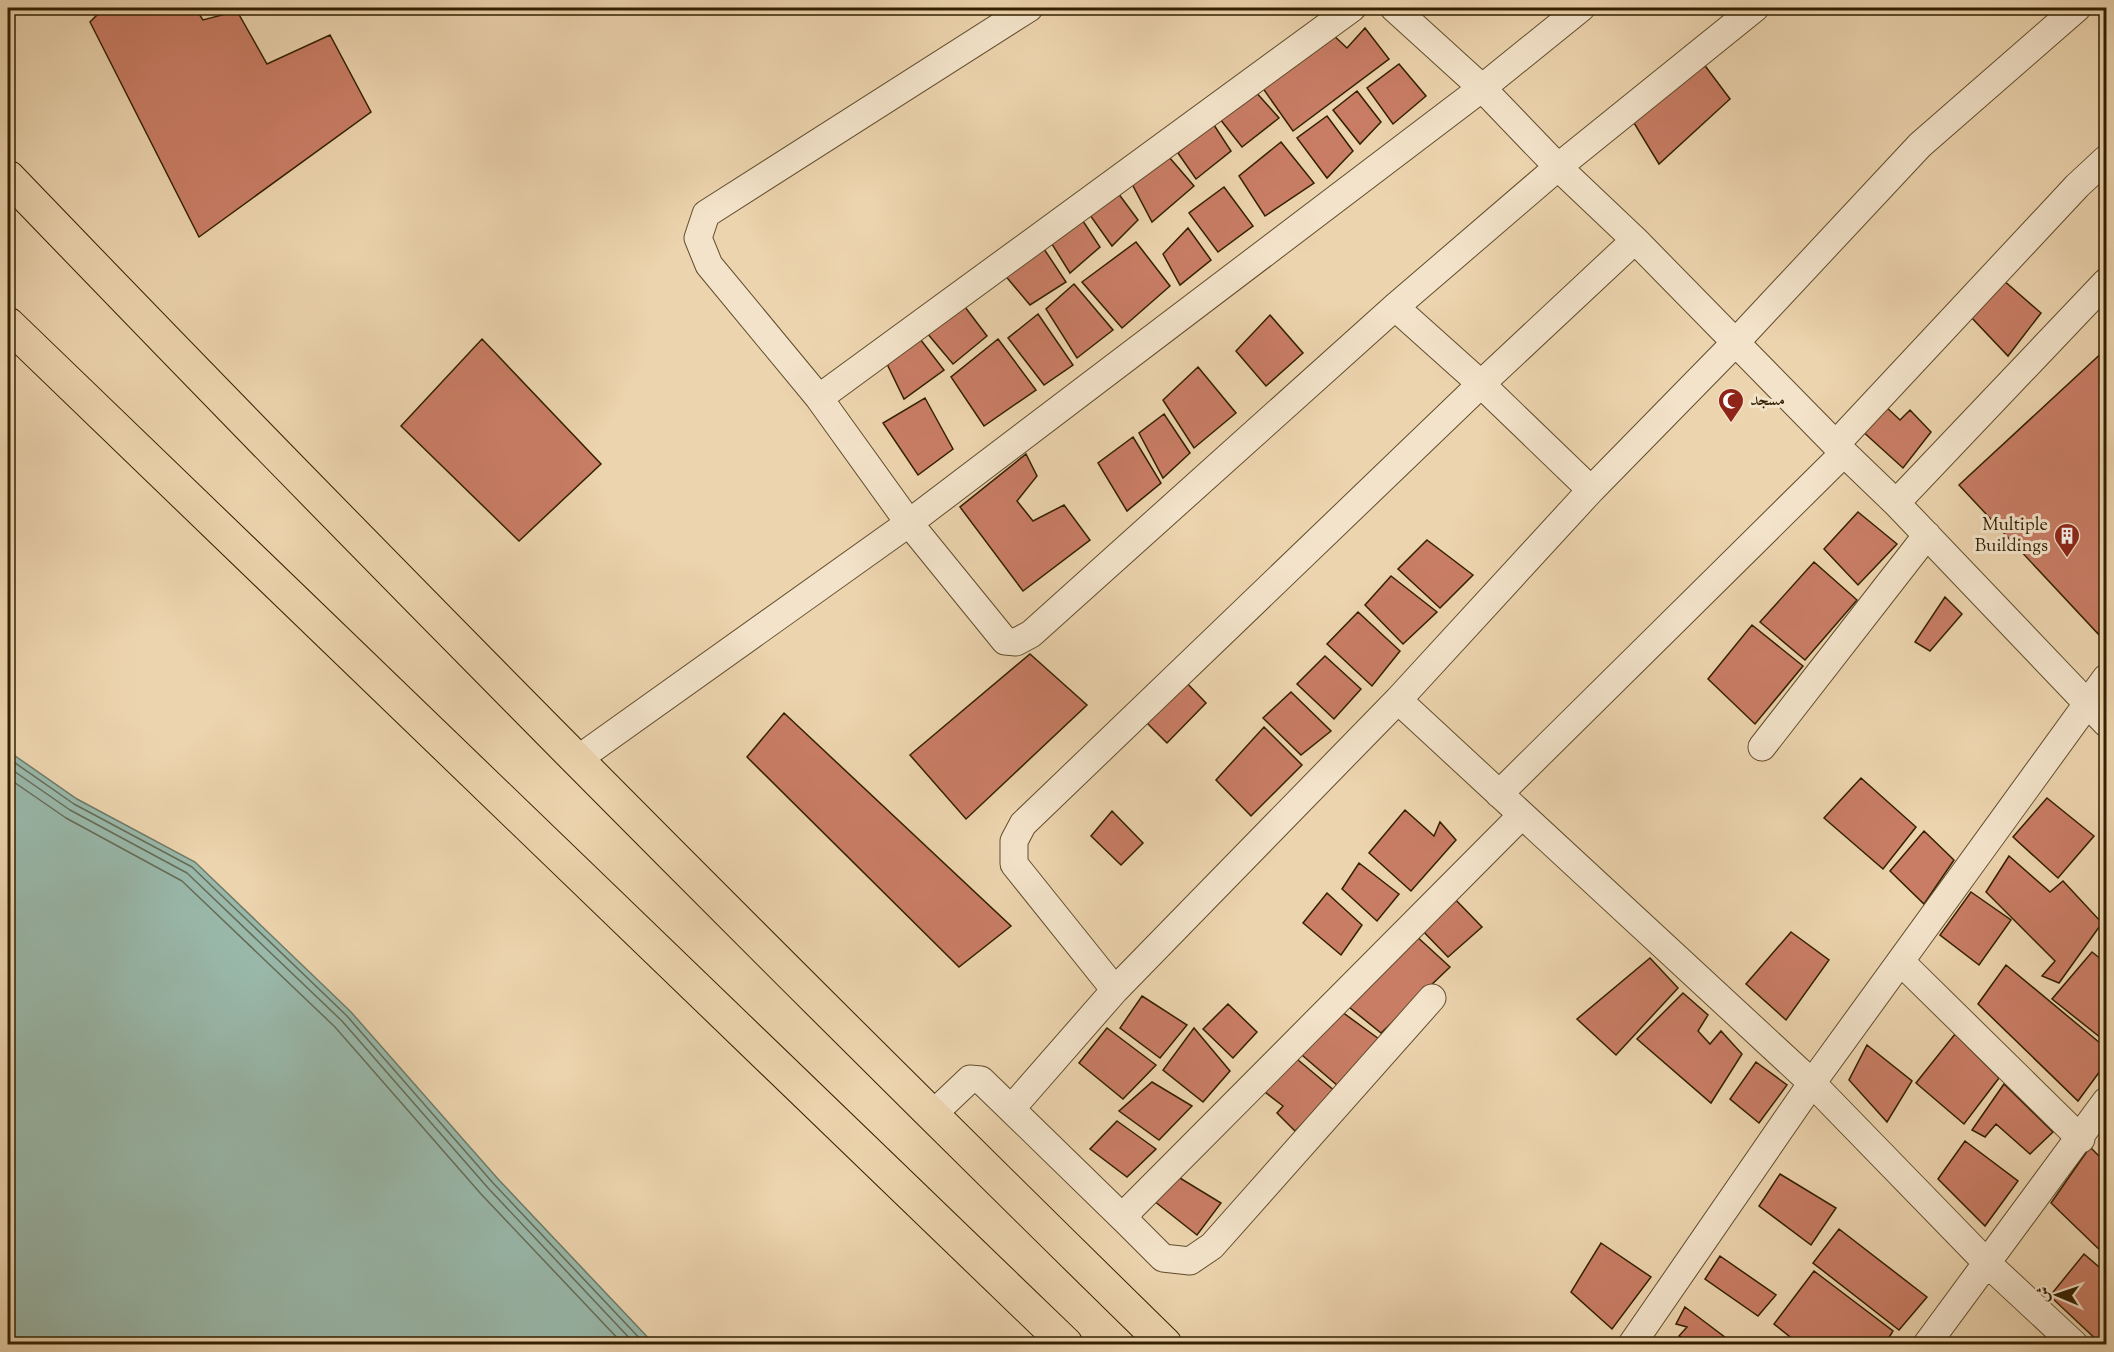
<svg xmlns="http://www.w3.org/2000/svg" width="2114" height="1352" font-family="'Sorts Mill Goudy',Amiri,serif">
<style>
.water{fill:#99b8aa;stroke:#707b66;stroke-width:1.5}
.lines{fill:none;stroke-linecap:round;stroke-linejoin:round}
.shore{stroke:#666c56;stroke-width:1.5}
.building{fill:#c97d65;stroke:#332001;stroke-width:1.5}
.street-casing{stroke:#614d2c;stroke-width:29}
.primary-casing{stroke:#332001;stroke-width:35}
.street{stroke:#f3e3ca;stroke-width:27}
.primary{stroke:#ecd4ae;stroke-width:33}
.labels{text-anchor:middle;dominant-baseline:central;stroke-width:6;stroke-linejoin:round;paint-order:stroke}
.poi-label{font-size:18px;fill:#332001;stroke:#f3e3ca;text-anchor:start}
</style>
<rect width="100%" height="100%" fill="#ecd4ae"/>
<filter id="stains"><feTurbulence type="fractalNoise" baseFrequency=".00333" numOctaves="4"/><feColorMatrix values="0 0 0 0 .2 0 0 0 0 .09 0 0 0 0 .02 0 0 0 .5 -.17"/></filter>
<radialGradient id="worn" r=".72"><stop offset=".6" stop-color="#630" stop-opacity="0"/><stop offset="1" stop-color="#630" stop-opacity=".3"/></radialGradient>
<path class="water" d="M8 751 77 799 195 862 351 1012 498 1179 654 1344H8Z"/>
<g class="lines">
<path class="shore" d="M8 758 74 804 192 867 347 1016 493 1183 645 1344
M8 767 70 810 187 873 342 1021 488 1188 635 1344
M8 778 66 818 182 881 335 1027 481 1194 623 1344"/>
</g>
<path class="building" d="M104 8H195L203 20 237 11 267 64 330 35 371 112 199 237 90 22Z
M1365 28 1389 59 1293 131 1262 87 1331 33 1347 48Z
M1703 63 1730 99 1659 164 1634 123Z
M1399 64 1426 96 1393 124 1367 88Z
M1254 90 1279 118 1242 147 1220 119Z
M1357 91 1381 122 1360 144 1333 110Z
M1327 116 1353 151 1327 178 1297 138Z
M1212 122 1231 151 1196 179 1178 153Z
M1281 142 1314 183 1265 216 1239 176Z
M1169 157 1194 186 1152 222 1132 184Z
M1224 187 1253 226 1218 252 1189 213Z
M1115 189 1138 220 1112 246 1087 211Z
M1079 215 1100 247 1070 273 1050 241Z
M1188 228 1211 260 1180 285 1163 254Z
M1136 242 1170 286 1122 328 1082 282Z
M1042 246 1066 282 1030 305 1003 273Z
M2002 279 2041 313 2008 356 1970 316Z
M1074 284 1113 330 1077 358 1046 309Z
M962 303 987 336 953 364 927 333Z
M1038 314 1073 365 1044 385 1008 338Z
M1270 315 1303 353 1266 386 1236 351Z
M917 335 944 370 904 399 886 362Z
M482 339 601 464 519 541 401 426Z
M998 339 1036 390 984 426 951 377Z
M2106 349V633L2102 638 1959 485Z
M1198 367 1236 413 1194 448 1163 400Z
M925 398 953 449 918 475 883 423Z
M1883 404 1900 420 1910 410 1931 432 1903 468 1860 429Z
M1164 414 1190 453 1163 478 1139 433Z
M1133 437 1161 483 1127 511 1098 463Z
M1026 454 1037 476 1017 501 1033 521 1064 505 1090 540 1023 591 960 507Z
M1858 512 1897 544 1858 585 1824 549Z
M1427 540 1473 575 1440 608 1398 569Z
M1814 562 1857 600 1805 660 1760 622Z
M1391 576 1437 612 1403 644 1365 605Z
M1945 597 1962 614 1930 651 1915 642Z
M1358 612 1400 651 1372 686 1327 644Z
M1752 625 1803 666 1755 724 1708 679Z
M1030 654 1087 705 966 819 910 755Z
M1325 656 1361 689 1334 719 1297 684Z
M1184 680 1206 703 1167 743 1143 719Z
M1291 692 1331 731 1301 755 1263 718Z
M784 713 1011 926 959 967 747 757Z
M1264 727 1302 765 1251 816 1216 780Z
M1861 778 1916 827 1883 869 1824 818Z
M2047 798 2094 836 2058 878 2013 837Z
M1405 810 1434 836 1440 822 1456 840 1411 891 1369 853Z
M1112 811 1143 843 1121 865 1091 836Z
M1924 831 1954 860 1924 904 1890 871Z
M2009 856 2050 892 2063 881 2102 923 2059 983 2042 976 2055 961 1986 892Z
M1359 863 1399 894 1377 921 1342 889Z
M1971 892 2011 920 1979 965 1940 935Z
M1327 893 1362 925 1341 955 1303 923Z
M1450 894 1482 927 1448 957 1418 926Z
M1791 932 1829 960 1786 1020 1746 984Z
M1414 934 1450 967 1381 1033 1344 1003Z
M2092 952 2106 963V1042L2052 999Z
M1650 958 1678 988 1616 1055 1577 1019Z
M2006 965 2106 1048V1063L2078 1101 1978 1004Z
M1683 993 1708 1015 1698 1031 1710 1044 1721 1031 1742 1054 1711 1103 1637 1039Z
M1142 996 1187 1025 1160 1058 1120 1028Z
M1228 1004 1257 1032 1233 1058 1203 1029Z
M1338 1009 1379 1039 1338 1086 1295 1049Z
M1107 1028 1156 1065 1123 1099 1079 1063Z
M1194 1028 1230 1071 1203 1102 1163 1070Z
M1955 1034 1999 1078 1964 1124 1916 1083Z
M1867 1045 1912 1081 1887 1122 1849 1080Z
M1291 1054 1336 1092 1295 1131 1277 1113 1283 1106 1261 1089Z
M1756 1062 1787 1085 1759 1123 1730 1099Z
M1152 1082 1192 1106 1159 1140 1119 1111Z
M2004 1084 2053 1132 2030 1154 1996 1124 1985 1137 1972 1130Z
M1117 1121 1156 1149 1127 1177 1090 1149Z
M1965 1141 2018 1181 1985 1226 1938 1179Z
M2090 1147 2106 1163V1256L2051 1203Z
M1780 1174 1836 1208 1811 1245 1759 1206Z
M1175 1175 1221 1203 1197 1235 1154 1201Z
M1839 1229 1927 1297 1899 1330 1813 1263Z
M1601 1243 1651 1277 1612 1329 1571 1292Z
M2084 1254 2106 1273V1344H2101L2050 1296Z
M1720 1256 1776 1295 1758 1316 1705 1279Z
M1814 1271 1893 1331 1885 1344H1826L1821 1340 1817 1344H1799L1774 1324Z
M1685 1307 1734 1344H1692L1679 1336 1687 1327 1676 1324Z"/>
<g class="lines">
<defs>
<path id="street" d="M1029 8 706 214 698 238 709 265 819 398 909 523 1005 641 1016 642 1031 634 1395 307 1558 167 1755 8
M1394 8 1482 88 1558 167 1635 240 1844 453 1896 503 2106 723
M1395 307 1481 384 1591 490
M819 398 1352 8
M1836 444 2077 186 2106 159
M1896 503 2106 282
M1398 700 1812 1083 1988 1264 2074 1344
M1762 747 1927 535
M578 759 909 523 1482 88 1581 8
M1499 794 1844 453
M1522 815 1132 1207 1124 1219 1011 1109 1115 990 1398 700 1591 490 1735 343 1920 145 2077 8
M1902 963 2081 1139
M1115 990 1014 864V841L1023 824 1481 384 1635 240
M932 1115 970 1079 981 1080 1011 1109
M1124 1219 1163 1258 1190 1261 1212 1246 1432 998
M1632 1344 1812 1083 2106 678
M1927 1344 2106 1101"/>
<path id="primary" d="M8 177C387 571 774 961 1165 1344
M8 324 1066 1344"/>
</defs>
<use href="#street" class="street-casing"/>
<use href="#primary" class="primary-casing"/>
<use href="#street" class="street"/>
<use href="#primary" class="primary"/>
</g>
<defs>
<symbol id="mosque-pin" viewBox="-11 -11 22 30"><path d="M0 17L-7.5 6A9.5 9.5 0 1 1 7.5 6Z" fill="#8f2418" stroke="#f3e3ca"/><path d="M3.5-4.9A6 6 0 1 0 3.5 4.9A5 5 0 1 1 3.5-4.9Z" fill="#fff"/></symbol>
<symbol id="building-pin" viewBox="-11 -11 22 30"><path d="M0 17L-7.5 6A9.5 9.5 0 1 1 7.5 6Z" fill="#8f2418" stroke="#f3e3ca"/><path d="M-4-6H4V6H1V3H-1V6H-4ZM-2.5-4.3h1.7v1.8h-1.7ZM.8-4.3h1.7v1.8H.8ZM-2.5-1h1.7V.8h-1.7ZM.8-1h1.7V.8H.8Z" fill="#fff"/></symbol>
</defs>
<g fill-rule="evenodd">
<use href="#mosque-pin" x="1716" y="386" width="30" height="40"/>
<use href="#building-pin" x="2052" y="521" width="30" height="40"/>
</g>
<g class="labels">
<g class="poi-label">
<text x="1750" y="401">مسجد</text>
<text x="2048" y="526" text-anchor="end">Multiple<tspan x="2048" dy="21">Buildings</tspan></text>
</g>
</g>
<rect width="2114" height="1352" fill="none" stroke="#ecd4ae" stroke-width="30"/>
<rect x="9" y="9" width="2096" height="1334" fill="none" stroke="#332001" stroke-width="3"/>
<rect x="15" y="15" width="2084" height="1322" fill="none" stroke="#332001" stroke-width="1.5"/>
<g transform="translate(2057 1295) rotate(272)" stroke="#f3e3ca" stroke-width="4.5" paint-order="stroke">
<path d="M0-4.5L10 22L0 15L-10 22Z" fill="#332001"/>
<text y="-9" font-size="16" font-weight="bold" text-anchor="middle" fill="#332001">ش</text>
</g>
<rect width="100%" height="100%" filter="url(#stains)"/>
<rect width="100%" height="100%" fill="url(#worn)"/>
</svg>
